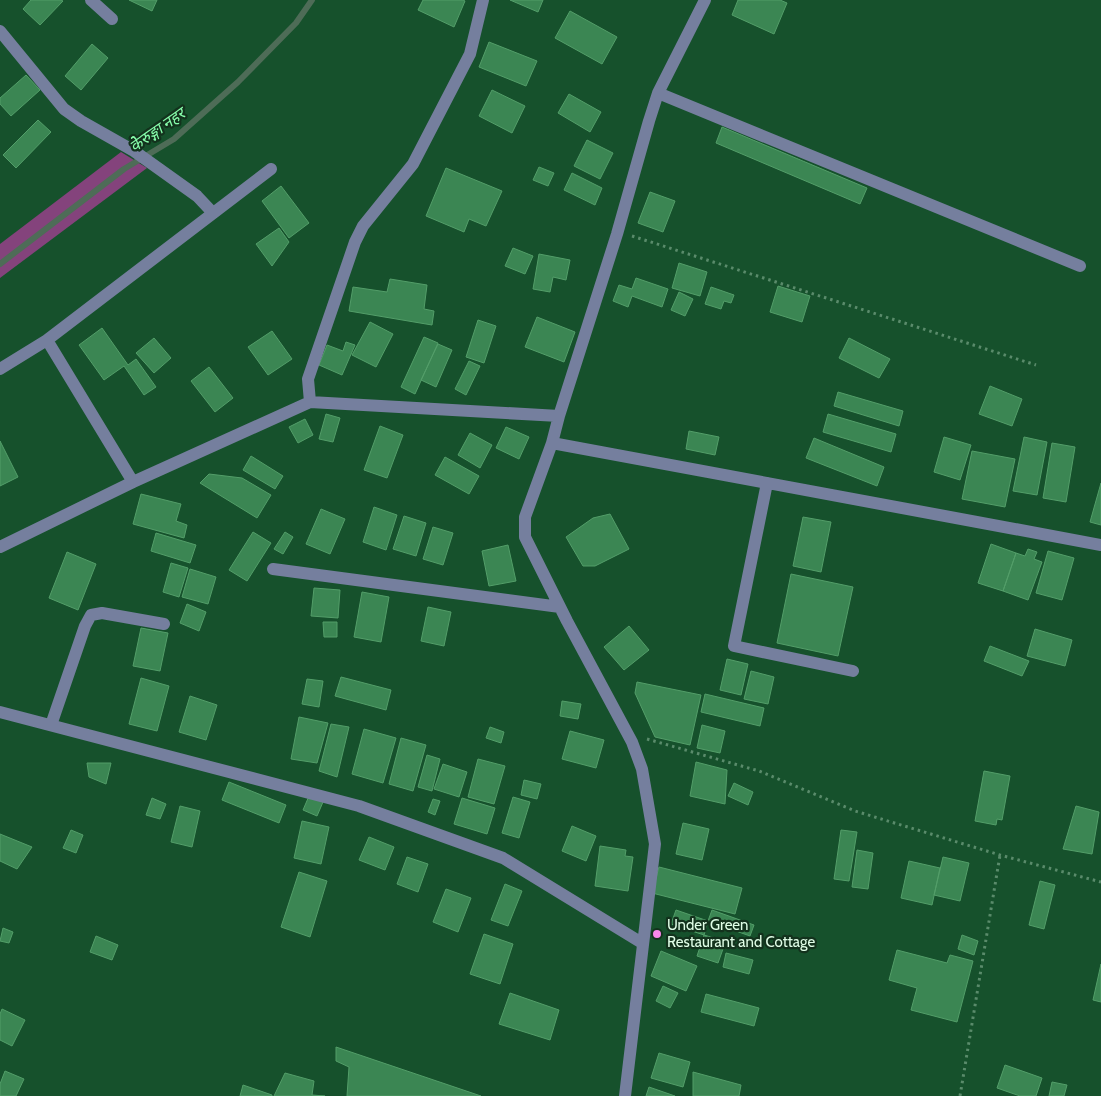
<svg xmlns="http://www.w3.org/2000/svg" width="1101" height="1096" font-family="Cabin,'Noto Sans Devanagari',sans-serif">
<style>
.green{fill:#84437c}
.lines{fill:none;stroke-linecap:round;stroke-linejoin:round}
.stream{stroke:#4e6c57;stroke-width:6}
.building{fill:#3b8653;stroke:#539e69}
.path{stroke:#5a8b6b;stroke-width:3;stroke-dasharray:2.5 4;stroke-linecap:butt}
.minor{stroke:#757f9e;stroke-width:12}
.poi-dot{fill:#f888ea;stroke:#13321d;stroke-width:2}
.labels{text-anchor:middle;dominant-baseline:central;stroke-width:4.5;stroke-linejoin:round;paint-order:stroke}
.poi-label{font-size:15px;fill:#e0fee7;stroke:#13321d;text-anchor:start}
.water-label{font-size:16px;font-style:italic;fill:#87fdab;stroke:#13321d}
</style>
<rect width="100%" height="100%" fill="#16512c"/>
<path class="green" d="M121 152 147 168 0 278V244Z"/>
<g class="lines">
<path class="stream" d="M0 264 124 169 174 139 238 82 296 23 312 0"/>
</g>
<path class="building" d="M31 0H61L63 1 40 25 23 9Z
M129 0H157L152 11Z
M423 0H463L465 1 454 27 418 10Z
M510 0H543L538 12Z
M738 0H780L787 3 774 34 732 15Z
M570 11 617 37 602 64 555 38Z
M489 42 537 61 526 86 479 67Z
M92 44 108 58 81 90 65 76Z
M26 75 40 90 11 116 0 104V98Z
M492 90 525 106 512 133 479 116Z
M569 94 601 112 590 132 558 113Z
M38 120 51 132 16 168 3 155Z
M722 127 867 188 860 204 716 143Z
M587 140 613 153 600 179 574 166Z
M539 167 554 173 548 186 533 180Z
M446 168 502 191 486 226 469 219 464 232 426 216Z
M572 173 602 188 595 205 564 190Z
M281 186 309 223 289 238 262 201Z
M650 192 675 201 663 232 638 223Z
M279 228 289 242 272 266 256 244Z
M513 248 533 256 525 274 505 266Z
M539 254 570 260 566 280 553 277 550 292 533 289Z
M679 263 707 272 700 296 672 288Z
M636 278 668 289 662 307 632 296 628 307 613 301 619 285 632 289Z
M390 279 427 285 424 309 434 311 432 325 349 311 353 287 387 292Z
M778 286 810 296 802 322 770 312Z
M711 287 734 295 731 303 724 301 721 309 705 304Z
M679 292 693 299 685 316 671 310Z
M537 317 575 332 564 362 525 347Z
M478 320 496 326 484 363 466 357Z
M370 322 393 334 376 367 352 355Z
M102 328 128 365 136 359 156 387 144 395 124 366 104 380 79 345Z
M272 331 292 359 268 375 248 347Z
M424 337 438 343 415 394 401 387Z
M154 338 171 358 154 373 136 353Z
M849 338 890 359 879 378 839 358Z
M346 342 355 345 342 375 319 365 327 345 343 351Z
M438 344 452 350 436 387 421 380Z
M469 361 480 366 466 395 455 389Z
M209 367 233 398 215 412 191 381Z
M990 386 1022 399 1012 426 979 414Z
M838 392 903 411 899 426 834 406Z
M326 414 340 418 333 442 319 439Z
M828 414 896 434 891 452 823 432Z
M305 419 313 435 298 443 289 427Z
M380 426 403 435 387 478 364 470Z
M506 427 529 437 519 459 496 448Z
M689 431 719 437 715 455 686 449Z
M470 433 492 445 480 468 458 455Z
M944 437 971 445 960 480 934 472Z
M1024 437 1047 442 1037 495 1013 491Z
M814 438 884 467 877 486 806 458Z
M0 441 18 477 0 486Z
M1052 443 1075 447 1066 502 1043 498Z
M972 451 1015 459 1005 507 962 499Z
M251 456 283 476 275 489 243 470Z
M445 457 479 476 469 494 435 475Z
M209 474 242 478 271 495 257 518 200 483Z
M1101 483V525L1090 522Z
M141 494 181 504 176 521 187 525 184 538 133 524Z
M374 507 397 515 386 550 363 542Z
M321 509 345 519 330 554 306 544Z
M610 514 629 549 595 566H583L566 537 593 518Z
M404 516 426 523 416 556 393 549Z
M803 517 831 522 821 572 793 566Z
M433 527 453 533 443 565 423 559Z
M253 532 271 543 247 581 229 570Z
M285 532 293 537 283 554 274 549Z
M156 533 196 545 190 563 151 551Z
M991 544 1016 553 1003 591 978 583Z
M508 545 516 581 489 586 482 551Z
M1028 549 1037 552 1034 559 1042 562 1028 600 1003 591 1016 553 1025 556Z
M1048 551 1074 558 1062 600 1036 593Z
M67 552 96 564 78 610 49 598Z
M171 563 188 568 179 597 163 592Z
M190 569 216 577 208 604 182 597Z
M791 574 853 587 838 656 777 643Z
M314 588 340 590 338 618 311 616Z
M362 592 389 597 381 642 354 637Z
M187 604 206 612 199 631 180 623Z
M428 607 451 612 444 646 421 641Z
M323 622H337V637H324Z
M629 626 649 650 624 670 604 647Z
M141 628 168 633 160 671 133 666Z
M1035 629 1072 640 1065 666 1027 656Z
M990 646 1029 661 1022 676 984 661Z
M727 659 748 664 741 695 720 690Z
M751 671 774 677 768 704 744 699Z
M341 677 391 690 386 710 335 696Z
M141 678 169 686 157 731 129 724Z
M307 679 323 681 319 707 302 704Z
M637 682 701 695 690 745 655 737 635 693Z
M705 694 764 708 760 726 701 712Z
M190 696 217 705 206 740 179 732Z
M562 701 581 704 578 719 560 716Z
M299 717 328 723 317 763 291 759Z
M331 724 349 727 337 777 319 771Z
M702 725 725 731 720 753 697 748Z
M490 727 504 732 501 743 486 738Z
M364 729 396 738 383 783 352 774Z
M570 731 604 740 596 768 562 759Z
M401 738 426 745 413 791 389 784Z
M427 755 440 759 432 791 418 787Z
M478 759 505 766 494 804 468 797Z
M696 762 727 770 725 804 690 796Z
M87 763H111L106 784 89 777Z
M443 764 467 772 459 797 434 789Z
M984 771 1010 776 1002 820 997 819 996 825 975 821Z
M524 780 541 784 537 799 521 795Z
M229 782 286 805 279 823 222 800Z
M734 783 753 792 748 805 728 796Z
M309 796 323 802 317 816 303 810Z
M513 797 530 802 519 838 502 833Z
M152 798 166 804 160 819 146 815Z
M462 798 495 808 487 834 454 824Z
M433 799 440 801 435 815 428 812Z
M180 806 200 811 192 847 171 842Z
M1076 806 1099 812 1092 854 1063 849Z
M302 821 329 827 321 864 294 858Z
M683 823 709 829 702 860 676 854Z
M572 826 596 836 586 861 562 851Z
M71 830 83 835 76 853 63 848Z
M841 830 857 832 849 881 834 879Z
M0 834 32 847 17 869 0 861Z
M369 837 394 847 385 870 359 860Z
M600 846 626 850 625 856 633 857 628 891 595 886Z
M857 850 873 853 868 889 852 887Z
M407 857 428 864 418 892 397 884Z
M943 857 969 863 960 901 934 895Z
M909 861 940 868 932 905 901 898Z
M659 867 742 888 735 914 652 893Z
M299 872 327 881 310 937 281 927Z
M1040 881 1055 885 1044 929 1029 925Z
M505 884 522 891 508 926 491 920Z
M446 889 471 898 458 932 433 922Z
M676 910 708 921 704 935 671 924Z
M712 910 754 925 750 936 708 921Z
M3 928 13 932 9 943 0 941Z
M484 934 513 944 500 984 470 974Z
M704 935 717 939 715 943 724 946 718 963 697 956Z
M962 935 978 941 974 955 958 949Z
M96 936 118 945 112 960 90 952Z
M897 950 947 963 950 955 973 961 957 1022 911 1010 917 988 889 980Z
M661 951 697 966 686 991 651 976Z
M726 953 753 960 749 974 723 967Z
M1101 964V1002L1093 1000Z
M663 986 678 993 670 1008 656 1001Z
M510 993 559 1010 550 1040 499 1024Z
M706 994 759 1008 754 1026 701 1012Z
M2 1009 25 1020 12 1046 0 1040V1014Z
M336 1047 481 1096H347L349 1067 336 1061Z
M659 1053 690 1062 683 1087 651 1078Z
M1005 1065 1042 1078 1036 1096H1020L997 1088Z
M5 1071 24 1079 16 1096H0V1084Z
M693 1072 741 1085 739 1096H693Z
M285 1073 314 1081 312 1095 325 1096H274Z
M1052 1082 1067 1085 1064 1096H1049Z
M243 1085 272 1095V1096H240Z
M649 1087 675 1096H646Z"/>
<g class="lines">
<path class="path" d="M632 236 1036 365
M647 739 759 771 855 811 1000 855 1101 882
M960 1096 1000 855"/>
<path class="minor" d="M91 0 112 19
M0 31 64 109 81 121 134 151 197 196 213 213
M658 93 1080 266
M0 369 47 340
M310 402 308 379 355 242 363 226 413 164 470 54 483 0
M552 443 1101 545
M133 482 47 340 271 169
M767 483 734 646 853 671
M0 547 133 482 310 402 559 416
M273 569 560 607
M0 712 359 806 503 858 642 943
M51 725 85 626 91 615 102 613 164 624
M625 1096 655 844 642 769 632 742 567 621 525 537V517L552 443 559 416 617 234 649 121 658 93 705 0"/>
</g>
<circle class="poi-dot" cx="657" cy="934" r="5"/>
<g class="labels">
<g class="poi-label">
<text x="667" y="925">Under Green<tspan x="667" dy="17">Restaurant and Cottage</tspan></text>
</g>
<g class="water-label">
<text transform="translate(157 130) rotate(-35)">केेरुङ्गा नहर</text>
</g>
</g>
</svg>
